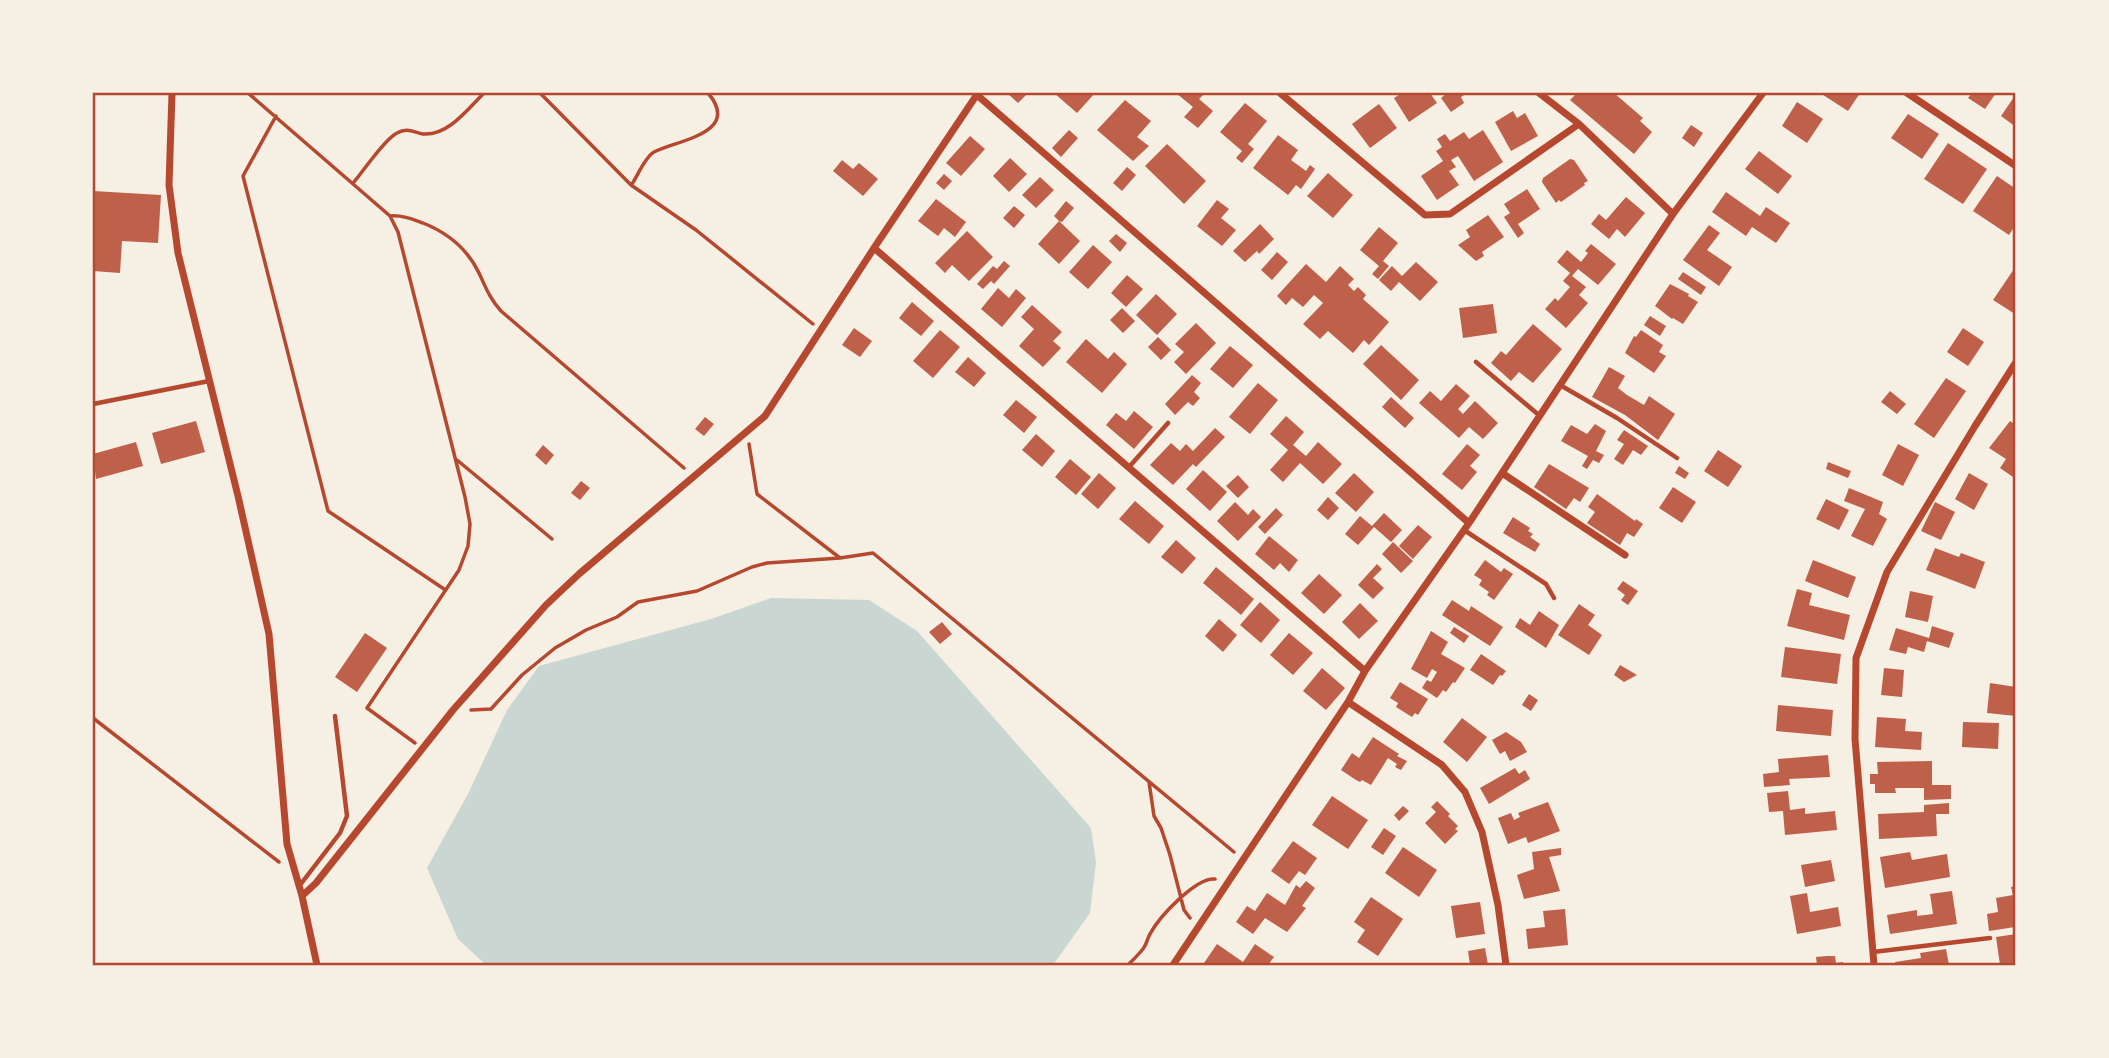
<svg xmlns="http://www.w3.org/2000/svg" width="2109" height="1058" font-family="Poppins,sans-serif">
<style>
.water{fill:#c9d6d2}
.building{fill:#bf614a}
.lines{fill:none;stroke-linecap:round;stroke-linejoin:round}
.path{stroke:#b5482f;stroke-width:3.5}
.service{stroke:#b5482f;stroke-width:4.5}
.minor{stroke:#b5482f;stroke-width:7}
.neatline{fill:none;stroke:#b5482f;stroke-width:2.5}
</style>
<rect width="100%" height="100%" fill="#f6efe4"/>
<path class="water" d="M771 598 869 600 917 631 1091 828 1096 862 1090 913 1053 965H486L458 939 427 868 469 792 507 710 539 666 711 619Z"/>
<path class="building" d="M1007 93H1028L1018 103Z
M1054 93H1095L1077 113Z
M1176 93H1205L1199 99 1213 111 1198 128 1184 117 1193 107Z
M1402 93H1430L1437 103 1409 122 1394 98Z
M1445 93H1467L1461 97 1464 103 1451 112 1441 98 1446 94Z
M1577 93H1614L1643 118 1640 121 1652 132 1634 154 1570 100Z
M1820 93H1860L1848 111Z
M1972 93H1996L1985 109 1968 98Z
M2016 94V127L2001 116Z
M1125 100 1151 121 1137 137 1149 146 1133 161 1097 130Z
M1797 102 1823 119 1807 143 1782 126Z
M1245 103 1267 121 1248 144 1254 149 1242 163 1236 158 1242 151 1220 132Z
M1379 104 1397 128 1370 148 1352 124Z
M1513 111 1517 118 1525 113 1538 136 1511 151 1495 122Z
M1908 114 1939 134 1922 159 1891 138Z
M1691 125 1703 133 1694 147 1682 138Z
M1069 130 1078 138 1061 157 1052 148Z
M1483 130 1503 162 1474 181 1458 156 1451 160 1456 167 1449 171 1459 185 1437 200 1421 176 1443 161 1436 151 1442 147 1437 139 1445 134 1450 141 1464 132 1469 139Z
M1278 135 1298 150 1291 160 1306 171 1310 165 1315 169 1301 189 1296 185 1288 195 1253 168Z
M970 136 985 149 961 176 946 163Z
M1948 143 1987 169 1963 204 1924 179Z
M1167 144 1206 181 1184 204 1145 166Z
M1759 151 1792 176 1778 194 1745 169Z
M1010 158 1027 174 1009 192 993 176Z
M1570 159 1574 160 1588 181 1584 183 1585 185 1561 202 1559 200 1556 203 1542 182 1543 178Z
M842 160 853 169 859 163 878 179 863 196 833 171Z
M1127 167 1136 175 1122 191 1113 183Z
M1328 173 1353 195 1333 218 1307 196Z
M944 174 952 181 944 190 936 183Z
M1997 176 2016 189V224L2009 235 1973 211Z
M1040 177 1054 190 1036 208 1022 195Z
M1527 189 1540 209 1518 224 1524 233 1518 238 1504 217 1510 213 1504 204Z
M93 191 161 195 158 243 122 241 120 273 93 271Z
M1726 192 1760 216 1766 207 1790 223 1776 243 1752 227 1746 236 1712 212Z
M1626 197 1645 213 1625 237 1617 229 1609 239 1591 224 1599 214 1606 220Z
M936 199 966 222 955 237 944 228 938 236 918 221Z
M1217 200 1229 209 1221 218 1236 230 1222 246 1197 226Z
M1066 201 1074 208 1062 222 1059 221 1080 241 1059 264 1038 244 1059 221 1054 216Z
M1014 206 1025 215 1014 228 1003 218Z
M1488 215 1504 237 1482 252 1484 256 1476 261 1458 245 1470 237 1466 230Z
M1260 224 1274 239 1259 254 1257 251 1245 262 1233 251Z
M1709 225 1720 233 1707 250 1732 267 1719 286 1683 260Z
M1379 227 1398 243 1383 261 1389 266 1378 279 1372 274 1379 266 1360 250Z
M967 231 993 257 969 281 952 265 945 273 935 263Z
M1116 234 1127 243 1120 252 1109 241Z
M1591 244 1616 264 1598 285 1578 269 1572 276 1586 287 1579 295 1588 303 1566 328 1545 309 1555 298 1558 301 1570 287 1563 281 1570 273 1557 262 1567 250 1581 262 1588 253 1585 251Z
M1093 245 1112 262 1088 289 1069 272Z
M1277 252 1288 262 1272 280 1261 270Z
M1004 261 1010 266 994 284 991 281 983 289 977 284 993 266 997 269Z
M1416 262 1438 282 1420 301 1399 282 1391 291 1379 280 1392 266 1402 276Z
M1306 264 1326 282 1340 266 1354 279 1348 285 1354 291 1358 287 1366 295 1363 299 1389 322 1369 345 1364 340 1353 353 1328 331 1320 339 1303 324 1323 303 1314 295 1303 307 1292 298 1286 305 1277 296Z
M2016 266V313L2015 314 1993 300Z
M1683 272 1706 287 1701 295 1678 279Z
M1127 275 1143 289 1126 307 1111 293Z
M1670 284 1689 294 1688 296 1698 302 1683 324 1673 318 1672 319 1655 306Z
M998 288 1009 298 1016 289 1026 298 1002 327 981 309Z
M1156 294 1177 314 1157 335 1136 315Z
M912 302 934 321 921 336 899 318Z
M1493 304 1497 333 1463 338 1459 308Z
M1032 305 1062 332 1053 341 1061 348 1043 367 1019 346 1034 329 1021 317Z
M1122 308 1135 321 1123 333 1110 320Z
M1650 316 1666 326 1660 336 1644 325Z
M1196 323 1216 343 1186 374 1174 362 1184 352 1175 344Z
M1533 324 1562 349 1533 383 1519 372 1511 381 1491 363 1501 351 1506 355Z
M854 328 872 341 860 357 842 345Z
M1963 328 1984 342 1968 366 1947 352Z
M940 330 960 347 933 378 913 361Z
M1641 330 1663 345 1659 352 1666 356 1654 373 1625 353 1634 336 1636 337Z
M1158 337 1171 350 1161 360 1148 347Z
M1086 339 1108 359 1114 352 1127 364 1102 393 1066 362Z
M1381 345 1419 380 1401 400 1363 364Z
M1230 346 1253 365 1233 388 1210 369Z
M968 357 986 373 974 387 955 372Z
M1609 367 1625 376 1618 388 1627 395 1644 405 1649 396 1675 414 1658 440 1625 415 1592 397Z
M1192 375 1201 383 1194 392 1200 398 1193 406 1188 402 1175 415 1165 404Z
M1946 378 1966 391 1934 438 1914 424Z
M1258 383 1278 400 1250 434 1229 417Z
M1456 384 1470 396 1458 409 1463 414 1475 401 1498 423 1483 439 1469 427 1459 438 1419 403 1430 391 1441 401Z
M1890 391 1906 404 1897 414 1881 402Z
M1391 397 1414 418 1405 428 1382 407Z
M1016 400 1037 417 1024 433 1003 415Z
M1134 411 1153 427 1134 449 1106 425 1116 413 1126 421Z
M1286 416 1304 432 1293 445 1306 456 1318 442 1342 464 1323 484 1300 463 1283 482 1270 470 1288 450 1270 434Z
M705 417 714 424 704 436 695 429Z
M196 421 205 452 161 464 152 433Z
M2010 421 2016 425V472L2013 477 2000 468 2006 459 1989 448Z
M1595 424 1606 431 1596 451 1604 455 1599 463 1593 460 1587 469 1582 466 1588 456 1561 441 1571 425 1587 434Z
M1215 428 1225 437 1196 467 1193 464 1173 485 1150 465 1171 443 1180 451 1186 444 1193 451Z
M1624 430 1648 446 1641 455 1633 450 1623 465 1614 459 1624 444 1617 440Z
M1036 434 1055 451 1042 467 1022 450Z
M136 442 143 466 96 479 93 454Z
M1467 444 1480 455 1470 466 1477 472 1462 490 1442 474Z
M1898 444 1919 455 1903 486 1882 475Z
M543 445 554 455 546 465 535 455Z
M1718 450 1742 466 1728 487 1704 471Z
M1070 459 1091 477 1076 495 1055 477Z
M1828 462 1851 471 1848 478 1826 469Z
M1549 464 1589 488 1580 502 1574 498 1566 509 1534 487Z
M1679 466 1689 473 1685 479 1675 473Z
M1203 470 1227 492 1210 511 1186 489Z
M1099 473 1116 488 1098 509 1081 494Z
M1354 473 1374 492 1356 512 1335 493Z
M1969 473 1988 484 1974 510 1955 499Z
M1238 475 1249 487 1238 498 1226 486Z
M581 481 590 488 580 500 571 493Z
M1673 487 1696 502 1682 523 1659 508Z
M1849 488 1883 502 1879 514 1887 519 1873 546 1851 536 1865 509 1844 501Z
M1597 494 1635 521 1636 519 1643 524 1634 537 1627 533 1620 545 1587 523 1595 512 1588 507Z
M1328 497 1339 508 1328 520 1317 510Z
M1826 499 1849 510 1839 530 1816 519Z
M1135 501 1164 526 1149 544 1119 519Z
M1235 502 1248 515 1253 509 1261 517 1238 541 1217 521Z
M1935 502 1955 512 1941 540 1921 531Z
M1276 508 1283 515 1265 534 1258 527Z
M1384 513 1402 530 1391 542 1374 527 1358 545 1345 534 1360 516 1372 526Z
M1513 517 1530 528 1528 531 1533 534 1530 537 1540 544 1535 552 1503 533Z
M1418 525 1432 537 1413 559 1399 546Z
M1269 536 1298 560 1289 572 1280 563 1274 570 1255 554Z
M1176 540 1196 558 1182 574 1161 557Z
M1393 542 1413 561 1401 573 1382 554Z
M1935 548 1959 557 1961 553 1985 562 1975 589 1926 570Z
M1485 560 1501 572 1504 568 1513 574 1494 600 1487 595 1489 592 1479 585 1482 580 1474 575Z
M1813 560 1856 577 1848 598 1805 581Z
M1377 564 1382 569 1373 578 1384 588 1373 599 1358 585Z
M1216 567 1254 599 1241 615 1203 583Z
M1319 574 1342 595 1324 614 1301 593Z
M1623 581 1638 591 1628 605 1621 600 1625 595 1617 589Z
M1797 589 1812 593 1809 605 1850 615 1844 640 1787 626Z
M1910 591 1933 596 1928 622 1905 617Z
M1452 600 1469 611 1471 606 1503 627 1490 646 1442 615Z
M1260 602 1280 620 1261 643 1240 625Z
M1360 603 1378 621 1359 639 1342 622Z
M1579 604 1595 615 1588 625 1602 635 1589 655 1558 635Z
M1539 611 1559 625 1546 648 1515 627 1520 618 1530 625Z
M1219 619 1237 635 1223 652 1205 636Z
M942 622 952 634 940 644 929 632Z
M1932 626 1954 633 1949 648 1927 641 1924 652 1908 647 1906 654 1889 650 1896 628 1929 638Z
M1454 627 1469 636 1464 643 1450 633Z
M1431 631 1448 642 1441 654 1465 668 1455 683 1453 682 1446 692 1443 690 1437 698 1422 688 1427 680 1431 682 1437 672 1432 669 1427 678 1411 669Z
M365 633 387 648 357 692 335 677Z
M1289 633 1313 653 1293 675 1270 655Z
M1785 647 1841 654 1837 684 1781 677Z
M1481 654 1506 671 1502 676 1500 675 1493 685 1470 670Z
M1620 665 1637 675 1624 682 1614 675Z
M1322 668 1345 688 1326 710 1303 691Z
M1884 668 1904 670 1902 697 1881 695Z
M1400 682 1428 699 1418 715 1415 713 1412 717 1396 707 1398 703 1390 698Z
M1990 683 2016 687V716L1987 713Z
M1529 694 1538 700 1531 711 1522 705Z
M1778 705 1833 710 1831 736 1776 731Z
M1877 717 1906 719 1905 731 1922 732 1921 750 1875 747Z
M1462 718 1487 737 1467 762 1443 742Z
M1963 722 1999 723 1998 749 1962 747Z
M1506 732 1521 742 1527 752 1510 761 1505 751 1500 754 1492 740Z
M1373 737 1399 754 1397 756 1407 761 1401 770 1395 767 1397 764 1388 758 1371 785 1362 780 1360 782 1356 780 1341 770 1352 753 1359 758Z
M1828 755 1830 777 1789 779 1790 785 1764 787 1763 774 1779 772 1778 759Z
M1932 761V785H1951V799L1924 800V788H1895L1896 793H1875V784H1870V774H1878L1877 762Z
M1515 768 1519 774 1525 770 1530 779 1489 804 1480 788Z
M1788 791 1790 810 1805 808V814L1835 811 1837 830 1785 835 1783 811 1769 812 1767 793Z
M1332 796 1368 820 1348 849 1312 825Z
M1437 801 1450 814 1448 816 1458 826 1455 829 1458 831 1445 844 1425 823 1436 812 1431 807Z
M1548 802 1560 831 1528 843 1526 837 1508 844 1498 818 1511 813 1514 820 1520 817 1518 813Z
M1949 803V814H1936L1937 836 1879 839 1878 814 1924 812V805Z
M1403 806 1409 811 1399 821 1394 815Z
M1384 828 1396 836 1383 855 1371 847Z
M1293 841 1317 858 1305 875 1299 871 1289 884 1271 871Z
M1403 847 1437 870 1419 897 1385 873Z
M1561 848V855L1549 857 1560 891 1524 899 1517 875 1534 869 1532 852Z
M1910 852 1912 860 1947 854 1950 877 1885 888 1880 857Z
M1831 860 1835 881 1805 887 1801 865Z
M1306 881 1315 888 1302 906 1306 908 1287 932 1265 918 1253 934 1236 922 1247 906 1255 911 1267 893 1285 905 1296 885 1300 888Z
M2016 886 2015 927 1989 931 1987 914 1998 912 1996 898 2013 895 2011 887Z
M1952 891 1957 924 1890 934 1887 915 1917 910V916L1933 914 1930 894Z
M1807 893 1810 912 1838 907 1841 926 1797 934 1790 896Z
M1371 897 1403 919 1378 956 1357 942 1365 930 1354 922Z
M1480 902 1485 934 1456 938 1451 906Z
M1565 909 1568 945 1528 949 1526 929 1545 927 1543 911Z
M2016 934V963L2000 965 1996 937Z
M1217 944 1243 962 1255 944 1274 957 1268 965H1207L1204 963Z
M1485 948 1488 965H1470L1468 951Z
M1946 949 1949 965H1896L1895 962 1921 958 1920 953Z
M1827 956H1835L1836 963 1843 962V965H1817L1816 957Z"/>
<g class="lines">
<path class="path" d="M248 93 390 216 398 232 465 497 470 524 468 546 459 570 367 708 415 743
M540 93 631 185 696 230 813 324
M276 116 243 176 328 511 444 589
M354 182C364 170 385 139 397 133 407 127 413 132 423 134 448 136 468 109 484 93
M632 184C638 175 645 157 654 152 678 140 742 133 708 93
M390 216C402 215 412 219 423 223 448 233 467 248 479 273 486 288 490 299 501 311L684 468
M457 460 552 539
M840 558 873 553 1234 852
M471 710 491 709 522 675 555 648 586 630 617 617 638 602 697 591 752 567 767 563 840 558 757 494 749 444
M93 718 279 862
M1149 782 1154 816 1161 828 1170 855 1184 910 1190 918
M1128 965C1133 960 1138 955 1143 949 1147 944 1147 939 1150 934 1159 917 1196 877 1215 879"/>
<path class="service" d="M1476 362 1540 416
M1560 385 1617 418 1677 458
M93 404 209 381
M1129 467 1168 423
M1464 530 1546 584 1554 598
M300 885 340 833 347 816 335 716
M1873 952 1990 938"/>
<path class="minor" d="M172 93 169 185 178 253 238 496 269 634 287 844 302 896 317 965
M1280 93 1425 215 1450 214 1579 124
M1539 93 1579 124 1673 214
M1907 93 2016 166
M977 95 1469 523
M874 248 1365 671
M1502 473 1625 555
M1348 702 1442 765 1465 792 1482 832 1498 905 1506 965
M302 896 316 883 453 710 546 605 579 574 765 416 874 248 978 93
M1173 965 1348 702 1365 671 1469 523 1673 214 1763 93
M1874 965 1855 739 1856 658 1887 572 1975 426 2016 362"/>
</g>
<rect width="2109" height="1058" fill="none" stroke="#f6efe4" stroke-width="189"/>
<rect x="94" y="94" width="1920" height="870" class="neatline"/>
</svg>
